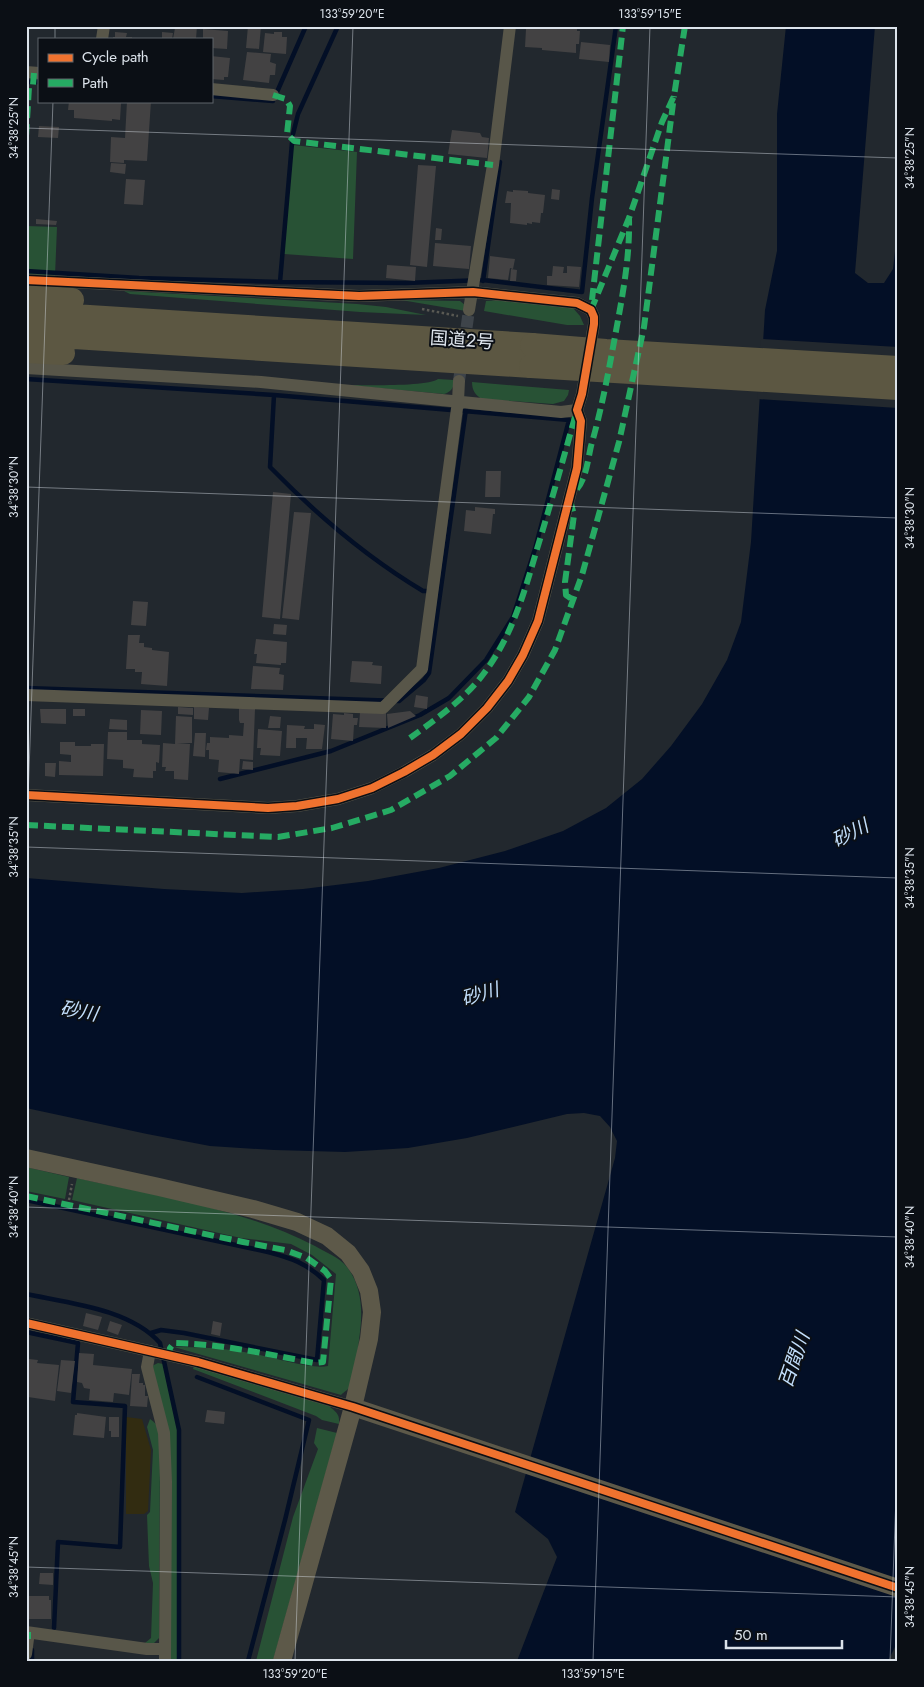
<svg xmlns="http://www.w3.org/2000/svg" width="924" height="1687" font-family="Jost,'Noto Sans JP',sans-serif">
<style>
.green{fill:#285235}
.sand{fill:#322c11}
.water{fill:#030f26}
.pier{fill:#22282e}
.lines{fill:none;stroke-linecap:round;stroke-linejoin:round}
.stream{stroke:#030f26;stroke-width:4.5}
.building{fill:#434243}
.street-tunnel{stroke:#3e444a;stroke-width:12;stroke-dasharray:12 6;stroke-linecap:butt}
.path{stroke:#595953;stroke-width:2.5;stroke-dasharray:2.5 2.5;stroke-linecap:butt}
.street{stroke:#585649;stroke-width:12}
.secondary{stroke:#5d5949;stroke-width:18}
.highway{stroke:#5c5742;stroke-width:24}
.highway-bridge{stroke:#5c5742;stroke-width:24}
.quiet{stroke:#26ab63;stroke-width:6;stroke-dasharray:12 6;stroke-linecap:butt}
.cycleway-casing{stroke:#0b0f15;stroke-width:11}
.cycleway{stroke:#ef722f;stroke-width:8}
.ticks{fill:none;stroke:#dce3eb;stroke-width:1;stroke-opacity:0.45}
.labels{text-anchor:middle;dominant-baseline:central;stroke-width:4;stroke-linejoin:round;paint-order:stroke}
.street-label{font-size:18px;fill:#dce3eb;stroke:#0b0f15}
.water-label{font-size:19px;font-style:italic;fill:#c2defb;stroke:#0b0f15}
.neatline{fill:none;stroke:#dce3eb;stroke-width:2}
.ticks-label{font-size:12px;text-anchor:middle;fill:#dce3eb}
</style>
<rect width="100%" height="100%" fill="#22282e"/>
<path class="green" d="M293 145 357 152 353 259 284 254Z
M26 226 57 227 55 276 26 274Z
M124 291 357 304 386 307 426 315 360 312 130 294Z
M401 300 460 301 465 305 466 311Z
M501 300 573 308 580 316 584 325H567L484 311 486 301Z
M438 379 454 380C454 388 451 392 444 394L346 385C362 385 428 387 438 379Z
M472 382 569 390 568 395 564 401 553 404 482 399C475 395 472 390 472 382Z
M26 1167 69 1177 65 1199 26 1191Z
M77 1178C157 1196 241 1208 315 1246 325 1252 339 1257 347 1267 361 1285 363 1309 360 1332 358 1348 356 1370 351 1385 349 1389 344 1392 341 1395L174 1347C198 1347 221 1348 244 1352 265 1355 311 1370 328 1366L336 1274 312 1255 291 1244 241 1238 72 1200Z
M158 1363 163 1364 178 1430 177 1661H168L169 1443 150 1368 154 1365Z
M194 1365 329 1406C336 1412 340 1414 339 1424L322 1420 316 1416 193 1369Z
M150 1419C163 1427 159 1438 160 1452L159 1638 153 1644 145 1643 151 1638 153 1583 149 1566 147 1515 150 1512 153 1450 147 1427Z
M317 1428 337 1433 273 1661H256L293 1517 318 1449 314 1443Z"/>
<path class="sand" d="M126 1417 142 1419 151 1450 148 1511 144 1514H126Z"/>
<path class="water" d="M786 26H875L855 273 868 283H884L893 269 898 225V1641L888 1661H517L557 1557 548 1539 515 1512 615 1158 617 1141 610 1127 600 1116 584 1113 567 1114 467 1138 408 1148 345 1152 274 1150 210 1146 147 1134 26 1108V878L164 889 242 893 303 889 368 881 439 868 505 851 563 831 606 808 642 779 671 746 702 704 727 660 741 622 751 542 765 310 777 251V114Z"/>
<path class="pier" d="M761 339 898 347V408L757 399Z"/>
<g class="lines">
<path class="stream" d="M26 82H39
M277 92 306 26
M211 96 273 101
M293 134 298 114 338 26
M26 271 139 278 280 282 406 283 483 280 582 292 592 198 616 26
M483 281 500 162
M280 282 292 143
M26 379 274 395 451 410
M274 395 270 467C316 514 366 557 423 591H427
M26 688 399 701 424 680 429 673 466 409
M220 779 331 751 420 715 449 698 486 660 513 617 535 549 569 420 464 411
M26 1200 268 1252C291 1258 306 1263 324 1280L317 1360 184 1333 161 1330 151 1333
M26 1294C69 1303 130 1309 160 1343L179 1430V1661
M26 1332 78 1343 73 1402 125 1406 120 1547 58 1542 54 1628
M197 1377 309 1420 285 1520 248 1661
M32 1661V1650"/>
</g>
<path class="building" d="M188 26H197L196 39H173L175 28 182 29V27L187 28Z
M248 26H261L259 49 246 48Z
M529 26 577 27V31H580L579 44H576V53L542 50V48L525 47 526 29H529Z
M203 29 228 31 227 49 211 48V39H203Z
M115 32 127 33 126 37H132V39H113V37H115Z
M162 32 173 33 172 39H162Z
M274 32H282V37H287L286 54 263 52 265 33 274 34Z
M581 42 610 45 609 62 579 59Z
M247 52 271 54 270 62 276 64 275 75H270L269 83 243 80Z
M211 56 230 58 228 77H224V80L211 79Z
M69 101 121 103 120 120 112 119V121L74 118V110H68Z
M127 101H151L147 161 124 160V163L110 162 111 137 125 138Z
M39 126 59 127 58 138 38 137Z
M452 130 480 133 482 137 489 138 487 158 448 154Z
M111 163 126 164 125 174 110 172Z
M418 165 436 166 427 267 410 265Z
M126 179 145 180 143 205 124 204Z
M552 189 560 190 559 200 551 199Z
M513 190 528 191V193L545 195 543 213H541L540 223 532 222V224L527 223V225L510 223 511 203H505L507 191 513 192Z
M36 219 57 221 56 225 36 224Z
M436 228 442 229 441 240H435Z
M435 243 471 246 469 269 433 266Z
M490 256 515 259 513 269 510 268 508 280 488 278Z
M387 265 416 267 415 281 386 278Z
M553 266 564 267 563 273H567V266L581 267 579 287 547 285V276H552Z
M511 269 517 270 516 281H510Z
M486 471H501L500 497H485Z
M273 492 291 494 280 619 262 617Z
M475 507 495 509V514H493L491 534 464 531 466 510 475 511Z
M294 512 311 513 299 620 282 618Z
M133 601 148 602 146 626 131 625Z
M274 624 287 625 286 635 273 634Z
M128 635H140L139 643H144V647L152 648V650L169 652 167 686 141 684 142 672H135V669H126Z
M256 639 287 642 286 663H281V665L256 663 257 654H254Z
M352 661 373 662 372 665 382 666 381 684 350 682Z
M253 666 280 668 279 674 284 675 283 690 251 689Z
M416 695 428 697 427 709 414 707Z
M178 707 193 708V715L178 714Z
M194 707 209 708 208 720 194 719Z
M239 708 255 709 253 760 240 759 239 774 218 772 219 760 209 759V750H206L207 743H210V737L229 738V735L243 736 244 723H240L239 720Z
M40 709H66V724L41 723Z
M73 709H85V716H73Z
M141 710 162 711 161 735 140 734Z
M410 711 416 716 388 728 387 714Z
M360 712 386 713V728L359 727Z
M344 713 353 714V718H358L357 725H354L353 741 331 739 333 714 344 715Z
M176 716 192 717V743H177L190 744 188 780 174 779V771H165L166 767H162L163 743 175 744Z
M270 716 281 717 280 728H268Z
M110 719 127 720V730L109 729Z
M314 724 325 725 322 749H306L307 738H296V748H286L287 725 305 726 304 729H314Z
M258 729 282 731 280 756 260 755 261 748H257Z
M108 732H127V740H142V744L160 745 159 763 156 762V771H153V778L133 777 134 769 123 768V760L107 759Z
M195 733H206L205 757 193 756Z
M60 742H75V746H91V744H104L103 776 59 775V761L71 762V755L60 754Z
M243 761 253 762V770L242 769Z
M45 763H56L55 777 45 776Z
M86 1313 102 1317 98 1330 83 1326Z
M110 1321 122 1325 118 1335 107 1331Z
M213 1321 222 1323 220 1336 211 1334Z
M79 1353 94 1354 93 1365 132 1369 129 1395 114 1393 113 1402 89 1400 90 1389 84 1388 82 1383 77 1382Z
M29 1359 38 1360 37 1363 59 1365 55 1401 28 1397 29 1386H26V1361H29Z
M61 1360 75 1361 71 1393 57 1391Z
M132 1374H140L139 1383H143V1385H145V1396H148L147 1407 130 1406Z
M207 1410 225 1412 224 1424 205 1422Z
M77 1413 106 1417 104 1438 73 1435 75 1415H77Z
M109 1417H119V1437H111V1431H109Z
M40 1573H53V1585L39 1584Z
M26 1596H49V1600H51V1619H26Z"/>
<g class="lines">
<path class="street-tunnel" d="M459 381 469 310"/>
<path class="path" d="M422 309 458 316
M68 1205 72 1184"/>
<path class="street" d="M102 39 104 26
M26 72 39 73
M211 89 273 95
M26 280 359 296 473 292 577 303 591 310 594 317V324L582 394 577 410 581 421 577 468 538 621 523 655 508 681 487 708 461 734 433 755 404 772 372 788 338 799 297 806 268 808 26 795
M469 310 493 165 510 26
M26 368 261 382 561 412 577 410
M26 695 383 708 422 669 458 401 459 381
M26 1323 198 1362 353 1407
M150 1351 147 1367 164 1433 166 1482 165 1661
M26 1632 147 1649H165
M26 1654 28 1639"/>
<path class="secondary" d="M26 1158 159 1187 253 1209 297 1222 327 1236 348 1253 361 1271 369 1291 372 1312 369 1339 353 1407 282 1661
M353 1407 898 1588"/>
<path class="highway" d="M26 296 72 300
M26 313 532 345
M26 334 531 366
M26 351 63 353"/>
<path class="highway-bridge" d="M532 345 606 351 898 368
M531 366 898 388"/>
<path class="quiet" d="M273 95 286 99 290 106 287 134 294 141 493 165
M26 136 29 87 33 85 34 73
M592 300 623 26
M591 310 629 218 662 122 674 96 685 26
M577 489C586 479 588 459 591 446 602 408 609 369 616 331 623 293 630 256 629 218
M570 500 574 515 565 582 566 595 573 600
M410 738C432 722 459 703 477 682 510 643 523 597 537 549 551 503 564 456 577 410
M26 825 278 837 332 828 391 810 450 776 496 738 529 697 555 650 582 575 619 442 644 327 674 96
M26 1196 243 1242 285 1250 307 1258 325 1271 331 1279 323 1362 314 1363C267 1354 222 1344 174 1343L170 1348 169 1355
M28 1639V1632"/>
<defs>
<path id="cycleway" d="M26 280 359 296 473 292 577 303 591 310 594 317V324L582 394 577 410 581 421 577 468 538 621 523 655 508 681 487 708 461 734 433 755 404 772 372 788 338 799 297 806 268 808 26 795
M26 1323 198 1362 353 1407 898 1588"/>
</defs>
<use href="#cycleway" class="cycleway-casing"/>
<use href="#cycleway" class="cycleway"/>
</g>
<path class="ticks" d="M55 39V26M26 128 898 158M26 487 898 518M26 847 898 878M26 855 53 101M26 1207 898 1237M26 1567 898 1597M295 1661 353 26M593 1661 650 26M890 1661 898 1442"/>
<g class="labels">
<g class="street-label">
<text transform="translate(462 340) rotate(4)">国道2号</text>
</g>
<g class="water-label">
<text transform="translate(850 833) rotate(-27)">砂川</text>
<text transform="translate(480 994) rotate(-16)">砂川</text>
<text transform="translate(79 1011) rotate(10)">砂川</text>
<text transform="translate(794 1360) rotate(-71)">百間川</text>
</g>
</g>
<rect width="924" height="1687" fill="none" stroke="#0b0f15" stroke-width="55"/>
<rect x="38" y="38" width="175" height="65" fill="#0b0f15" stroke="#5f646b"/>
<rect x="48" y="54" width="25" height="8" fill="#ef722f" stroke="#5f646b"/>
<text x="82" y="62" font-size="15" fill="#dce3eb">Cycle path</text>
<rect x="48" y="79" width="25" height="8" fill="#26ab63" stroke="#5f646b"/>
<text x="82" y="88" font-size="15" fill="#dce3eb">Path</text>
<path d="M726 1640v8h116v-8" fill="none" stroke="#dce3eb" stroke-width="2.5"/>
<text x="734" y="1640" font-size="15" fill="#dce3eb" stroke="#0b0f15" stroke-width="4" paint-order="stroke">50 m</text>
<rect x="28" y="28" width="868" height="1632" class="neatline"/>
<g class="ticks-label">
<text x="352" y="18">133°59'20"E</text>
<text x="650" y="18">133°59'15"E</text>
<text transform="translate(14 128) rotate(-90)" y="4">34°38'25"N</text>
<text transform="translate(910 158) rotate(-90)" y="4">34°38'25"N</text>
<text transform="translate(14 487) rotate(-90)" y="4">34°38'30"N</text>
<text transform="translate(910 518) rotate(-90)" y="4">34°38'30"N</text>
<text transform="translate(14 847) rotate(-90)" y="4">34°38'35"N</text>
<text transform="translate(910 878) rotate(-90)" y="4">34°38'35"N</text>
<text transform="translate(14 1207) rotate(-90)" y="4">34°38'40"N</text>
<text transform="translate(910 1237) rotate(-90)" y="4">34°38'40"N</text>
<text transform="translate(14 1567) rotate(-90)" y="4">34°38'45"N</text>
<text transform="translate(910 1597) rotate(-90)" y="4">34°38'45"N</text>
<text x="295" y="1678">133°59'20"E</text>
<text x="593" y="1678">133°59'15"E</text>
</g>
</svg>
